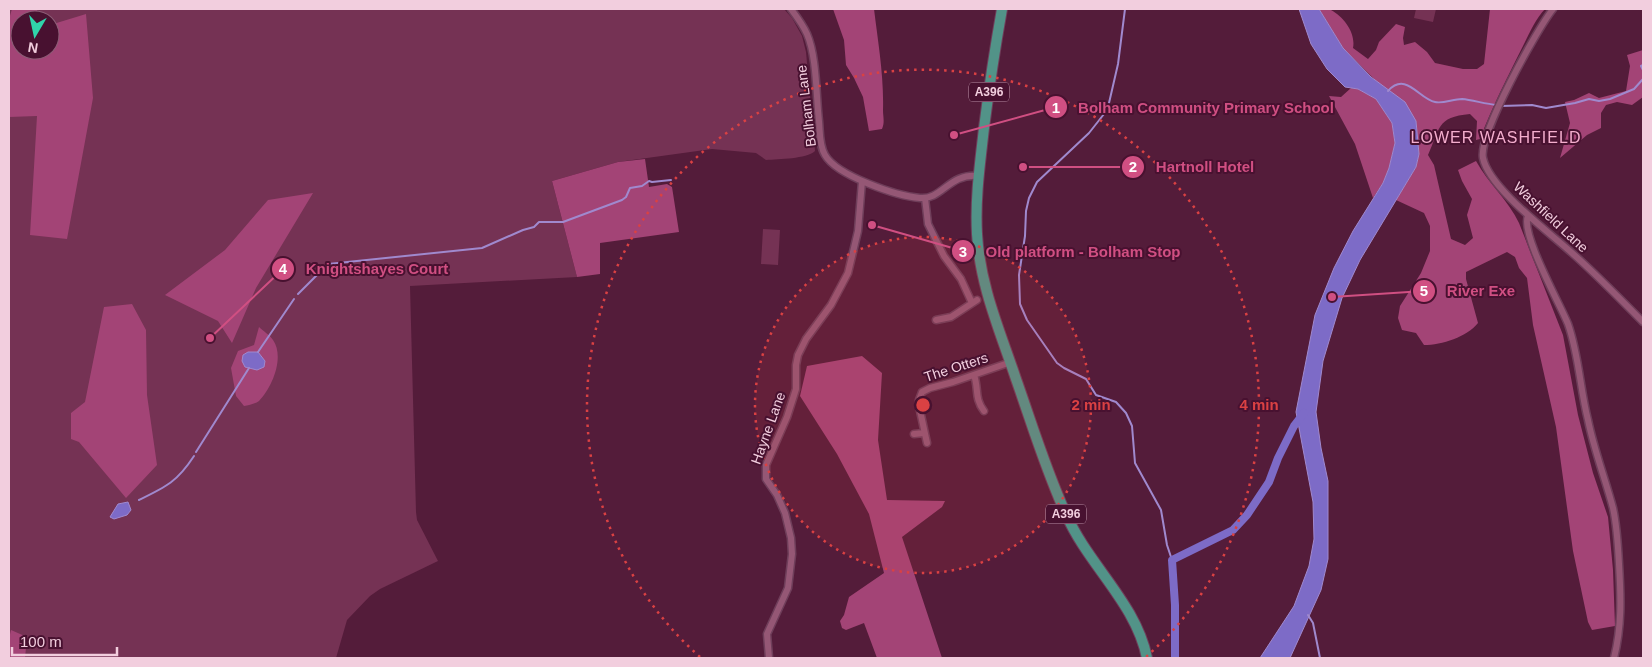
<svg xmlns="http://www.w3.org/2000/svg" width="1652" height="667" font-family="Helvetica,sans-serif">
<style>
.green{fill:#753254;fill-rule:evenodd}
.forest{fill:#a34476}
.water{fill:#7d6bc7;stroke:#a089ce}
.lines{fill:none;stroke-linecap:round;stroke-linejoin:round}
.stream{stroke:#a089ce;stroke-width:2}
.canal{stroke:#7d6bc7;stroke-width:8}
.minor-casing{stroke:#6f3e5a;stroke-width:9}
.primary-casing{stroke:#6f3e5a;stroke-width:12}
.minor{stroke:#955775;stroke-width:6}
.primary{stroke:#529388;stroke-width:10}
.ring{fill:none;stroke:#da4143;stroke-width:2.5;stroke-dasharray:2.5 5}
.labels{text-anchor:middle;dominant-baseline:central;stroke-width:4;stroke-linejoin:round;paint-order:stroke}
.shield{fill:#481130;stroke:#bf95aa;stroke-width:1}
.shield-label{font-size:12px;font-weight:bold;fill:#f2cede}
.street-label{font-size:14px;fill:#f2cede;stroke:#481130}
.quarter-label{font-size:16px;letter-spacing:1px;fill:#f4aece;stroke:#481130}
.centre{fill:#da4143;stroke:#481130;stroke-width:2.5}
.ring-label{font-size:15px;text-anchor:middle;font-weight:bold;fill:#da4143;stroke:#481130;stroke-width:4;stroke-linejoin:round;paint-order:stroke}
.leader{fill:none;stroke:#d04f82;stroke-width:2}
.callout-dot{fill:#d04f82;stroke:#481130;stroke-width:2}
.mark-label{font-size:15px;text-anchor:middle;font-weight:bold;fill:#fff}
.callout-label{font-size:15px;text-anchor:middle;font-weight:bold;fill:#d04f82;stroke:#481130;stroke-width:4;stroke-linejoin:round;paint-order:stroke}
</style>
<rect width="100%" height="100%" fill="#541c3a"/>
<path class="green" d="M9 9H784L792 18 802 36 806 52 815 151C806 159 779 159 766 160L756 153 712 149 618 162 552 181 577 277 410 286 416 512 417 520 438 561 380 589 370 596 347 620 336 658H9ZM20 20H50V50H20Z
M1416 9H1436L1433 22 1414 18Z
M763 229 780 230 778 265 761 264Z"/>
<path class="forest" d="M12 9H38L32 20H20V50H50V25L86 14 93 98 67 239 30 235 37 116 9 117V19Z
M833 9H874C878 42 884 76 883 110 883 117 885 122 882 129L869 131 863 97 854 78 846 65 844 40Z
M1319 9C1323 9 1328 8 1331 10 1344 17 1356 33 1353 48L1368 59 1376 50 1379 42 1396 24 1405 27 1403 38 1404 45 1415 42 1427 52 1435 63 1463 69H1477L1484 64 1490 9H1545C1536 18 1529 34 1523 46 1508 76 1492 107 1480 139L1476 140 1477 121 1470 114C1436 117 1440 129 1428 155L1434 165 1451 239 1465 245 1473 238 1467 215 1472 199 1462 181 1458 170 1476 161C1488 183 1509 201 1519 223L1563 335 1578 415 1593 473 1608 517 1613 570 1615 626 1592 630 1588 622 1573 551 1556 427 1533 325 1527 278 1519 268 1515 257 1507 252 1466 272V279L1478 323C1467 337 1442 345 1424 345L1416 333 1402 330 1398 318 1400 306 1421 273 1430 251V226L1424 213 1396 200 1416 167 1419 154 1416 121 1343 48Z
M1643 50V97L1632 105 1617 102 1606 105 1601 113V128L1587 135 1560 158 1570 123 1565 102 1574 100 1589 93 1599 98 1626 91 1630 66 1627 55Z
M1351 88 1358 89 1376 99 1392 123 1395 143 1389 168 1383 183 1373 198 1355 144 1329 96 1341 97Z
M645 159 649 187 667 184 672 187 679 232 600 243V274L577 277 552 181 618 162Z
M313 193 256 288 232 343 218 321 165 295 225 250 268 200Z
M132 304 146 330 147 395 157 465 126 498 79 442 71 439V413L85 402 104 307Z
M259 327C263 331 270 335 273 340 285 357 272 388 259 401 255 404 249 405 244 406L236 396 231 368 238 351 254 345Z
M862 356 882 373 878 440 887 500 945 501 942 507 902 537 942 658H877L864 623 846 630 842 628 840 621 844 615 849 597 884 573 869 514 837 454 800 396 807 366Z
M11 630 27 637 25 658H9V639Z"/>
<path class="water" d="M1299 9H1319L1343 48 1371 77 1405 102 1416 121 1419 154 1416 167 1360 260 1342 298 1323 361 1316 412 1321 448 1328 481V559L1321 590 1290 658H1260L1294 606 1309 566 1314 539 1313 502 1296 412 1315 315 1334 268 1353 231 1383 183 1389 168 1395 143 1392 123 1376 99 1358 89 1345 87 1327 69 1311 44Z
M248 352H258L265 361 264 367 257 370 245 367 242 361 243 355Z
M128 502 131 510 127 515 114 519 110 517 118 504Z"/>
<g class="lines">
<path class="stream" d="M1125 9 1118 64 1109 103 1104 114 1089 133 1037 182 1029 198 1026 211 1025 236 1019 275 1020 304 1027 320 1057 363 1064 368 1086 379 1096 395 1116 402 1126 413 1132 426 1135 463 1161 510 1167 545 1172 560
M1643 65 1641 66 1643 70
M1388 91C1406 71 1419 99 1435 102 1443 104 1453 99 1462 99 1473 100 1485 104 1497 105
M1501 106 1532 105 1546 108 1575 103 1589 99 1599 101 1610 99 1634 89 1643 79
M298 294 328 264 482 248 523 230 534 227 539 222H563L622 200 626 197 630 188 642 186 649 181 652 182 671 180
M258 352 294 299
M196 452 249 368
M139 500C166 487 177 482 194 456
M1308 615 1313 623 1320 658"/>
<path class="canal" d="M1175 658V605L1172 560 1233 530 1247 515 1269 482 1278 458 1294 426 1304 413"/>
<defs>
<path id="minor" d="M791 9C797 17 803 25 807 34 817 57 816 96 819 121 820 131 819 145 825 155 837 176 897 196 920 198 942 200 949 173 978 176
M1553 9C1537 29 1478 135 1483 158 1489 188 1549 232 1572 253 1597 275 1620 299 1643 322
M925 198 928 224 944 256 961 279 972 303
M1528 216C1520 233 1560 304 1568 324 1579 355 1580 389 1588 420 1594 450 1605 478 1613 508 1617 526 1618 545 1619 564 1621 597 1622 626 1614 658
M936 320 951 317 977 300
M974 375C979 389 974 398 984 411
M914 434 924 433
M927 443 919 406V400L922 392 930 388 953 382 1011 362
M769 658 767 634 788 588 792 554 791 538 785 513 777 495 766 479V465L787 417 796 389V365L798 355 806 339 831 305 848 273 858 231 862 181"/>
<path id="primary" d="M1002 9C995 48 989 88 984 128 980 164 975 198 977 234 980 286 1000 331 1016 379 1032 424 1046 471 1066 514 1088 565 1136 603 1147 658"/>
</defs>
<use href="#minor" class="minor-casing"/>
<use href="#primary" class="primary-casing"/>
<use href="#minor" class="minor"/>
<use href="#primary" class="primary"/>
</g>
<circle cx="923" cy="405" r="168" fill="#da4143" fill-opacity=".12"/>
<g class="ring">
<circle cx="923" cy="405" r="168"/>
<path d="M700 657A336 336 0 1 1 1146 657"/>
</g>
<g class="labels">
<g class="shield">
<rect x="969" y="82.5" width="40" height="19" rx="4"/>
<rect x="1046" y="504.5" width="40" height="19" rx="4"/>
</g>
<g class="shield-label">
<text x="989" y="92">A396</text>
<text x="1066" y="514">A396</text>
</g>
<g class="street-label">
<text transform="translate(806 106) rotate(-97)">Bolham Lane</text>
<text transform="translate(1551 217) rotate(43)">Washfield Lane</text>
<text transform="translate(956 367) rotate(-18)">The Otters</text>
<text transform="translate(768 428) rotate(-70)">Hayne Lane</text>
</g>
<g class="quarter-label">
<text x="1496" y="137">LOWER WASHFIELD</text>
</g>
</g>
<circle cx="923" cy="405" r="8" class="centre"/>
<g class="ring-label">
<text x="1091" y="410">2 min</text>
<text x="1259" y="410">4 min</text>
</g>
<path class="leader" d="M954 135L1056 107M1023 167L1133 167M872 225L963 251M210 338L283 269M1332 297L1424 291"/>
<g class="callout-dot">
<circle cx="954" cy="135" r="5"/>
<circle cx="1023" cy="167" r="5"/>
<circle cx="872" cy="225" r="5"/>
<circle cx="210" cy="338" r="5"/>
<circle cx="1332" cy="297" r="5"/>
<circle cx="1056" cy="107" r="12"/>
<circle cx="1133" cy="167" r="12"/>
<circle cx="963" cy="251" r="12"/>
<circle cx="283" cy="269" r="12"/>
<circle cx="1424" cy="291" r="12"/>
</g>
<g class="mark-label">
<text x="1056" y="113">1</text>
<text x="1133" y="172">2</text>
<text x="963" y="257">3</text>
<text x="283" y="274">4</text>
<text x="1424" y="296">5</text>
</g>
<g class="callout-label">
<text x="1206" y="113">Bolham Community Primary School</text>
<text x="1205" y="172">Hartnoll Hotel</text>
<text x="1083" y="257">Old platform - Bolham Stop</text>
<text x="377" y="274">Knightshayes Court</text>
<text x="1481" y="296">River Exe</text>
</g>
<rect width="1652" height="667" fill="none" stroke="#f2cede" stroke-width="20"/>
<g transform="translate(35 35) rotate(189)"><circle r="24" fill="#481130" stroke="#8c5d76"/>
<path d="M0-4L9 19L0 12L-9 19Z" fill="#30d4aa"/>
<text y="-8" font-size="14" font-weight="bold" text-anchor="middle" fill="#f2cede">N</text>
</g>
<path d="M12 647v8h105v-8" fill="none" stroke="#f2cede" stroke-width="2.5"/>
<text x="20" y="647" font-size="15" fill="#f2cede" stroke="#481130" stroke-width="4" paint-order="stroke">100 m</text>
</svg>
